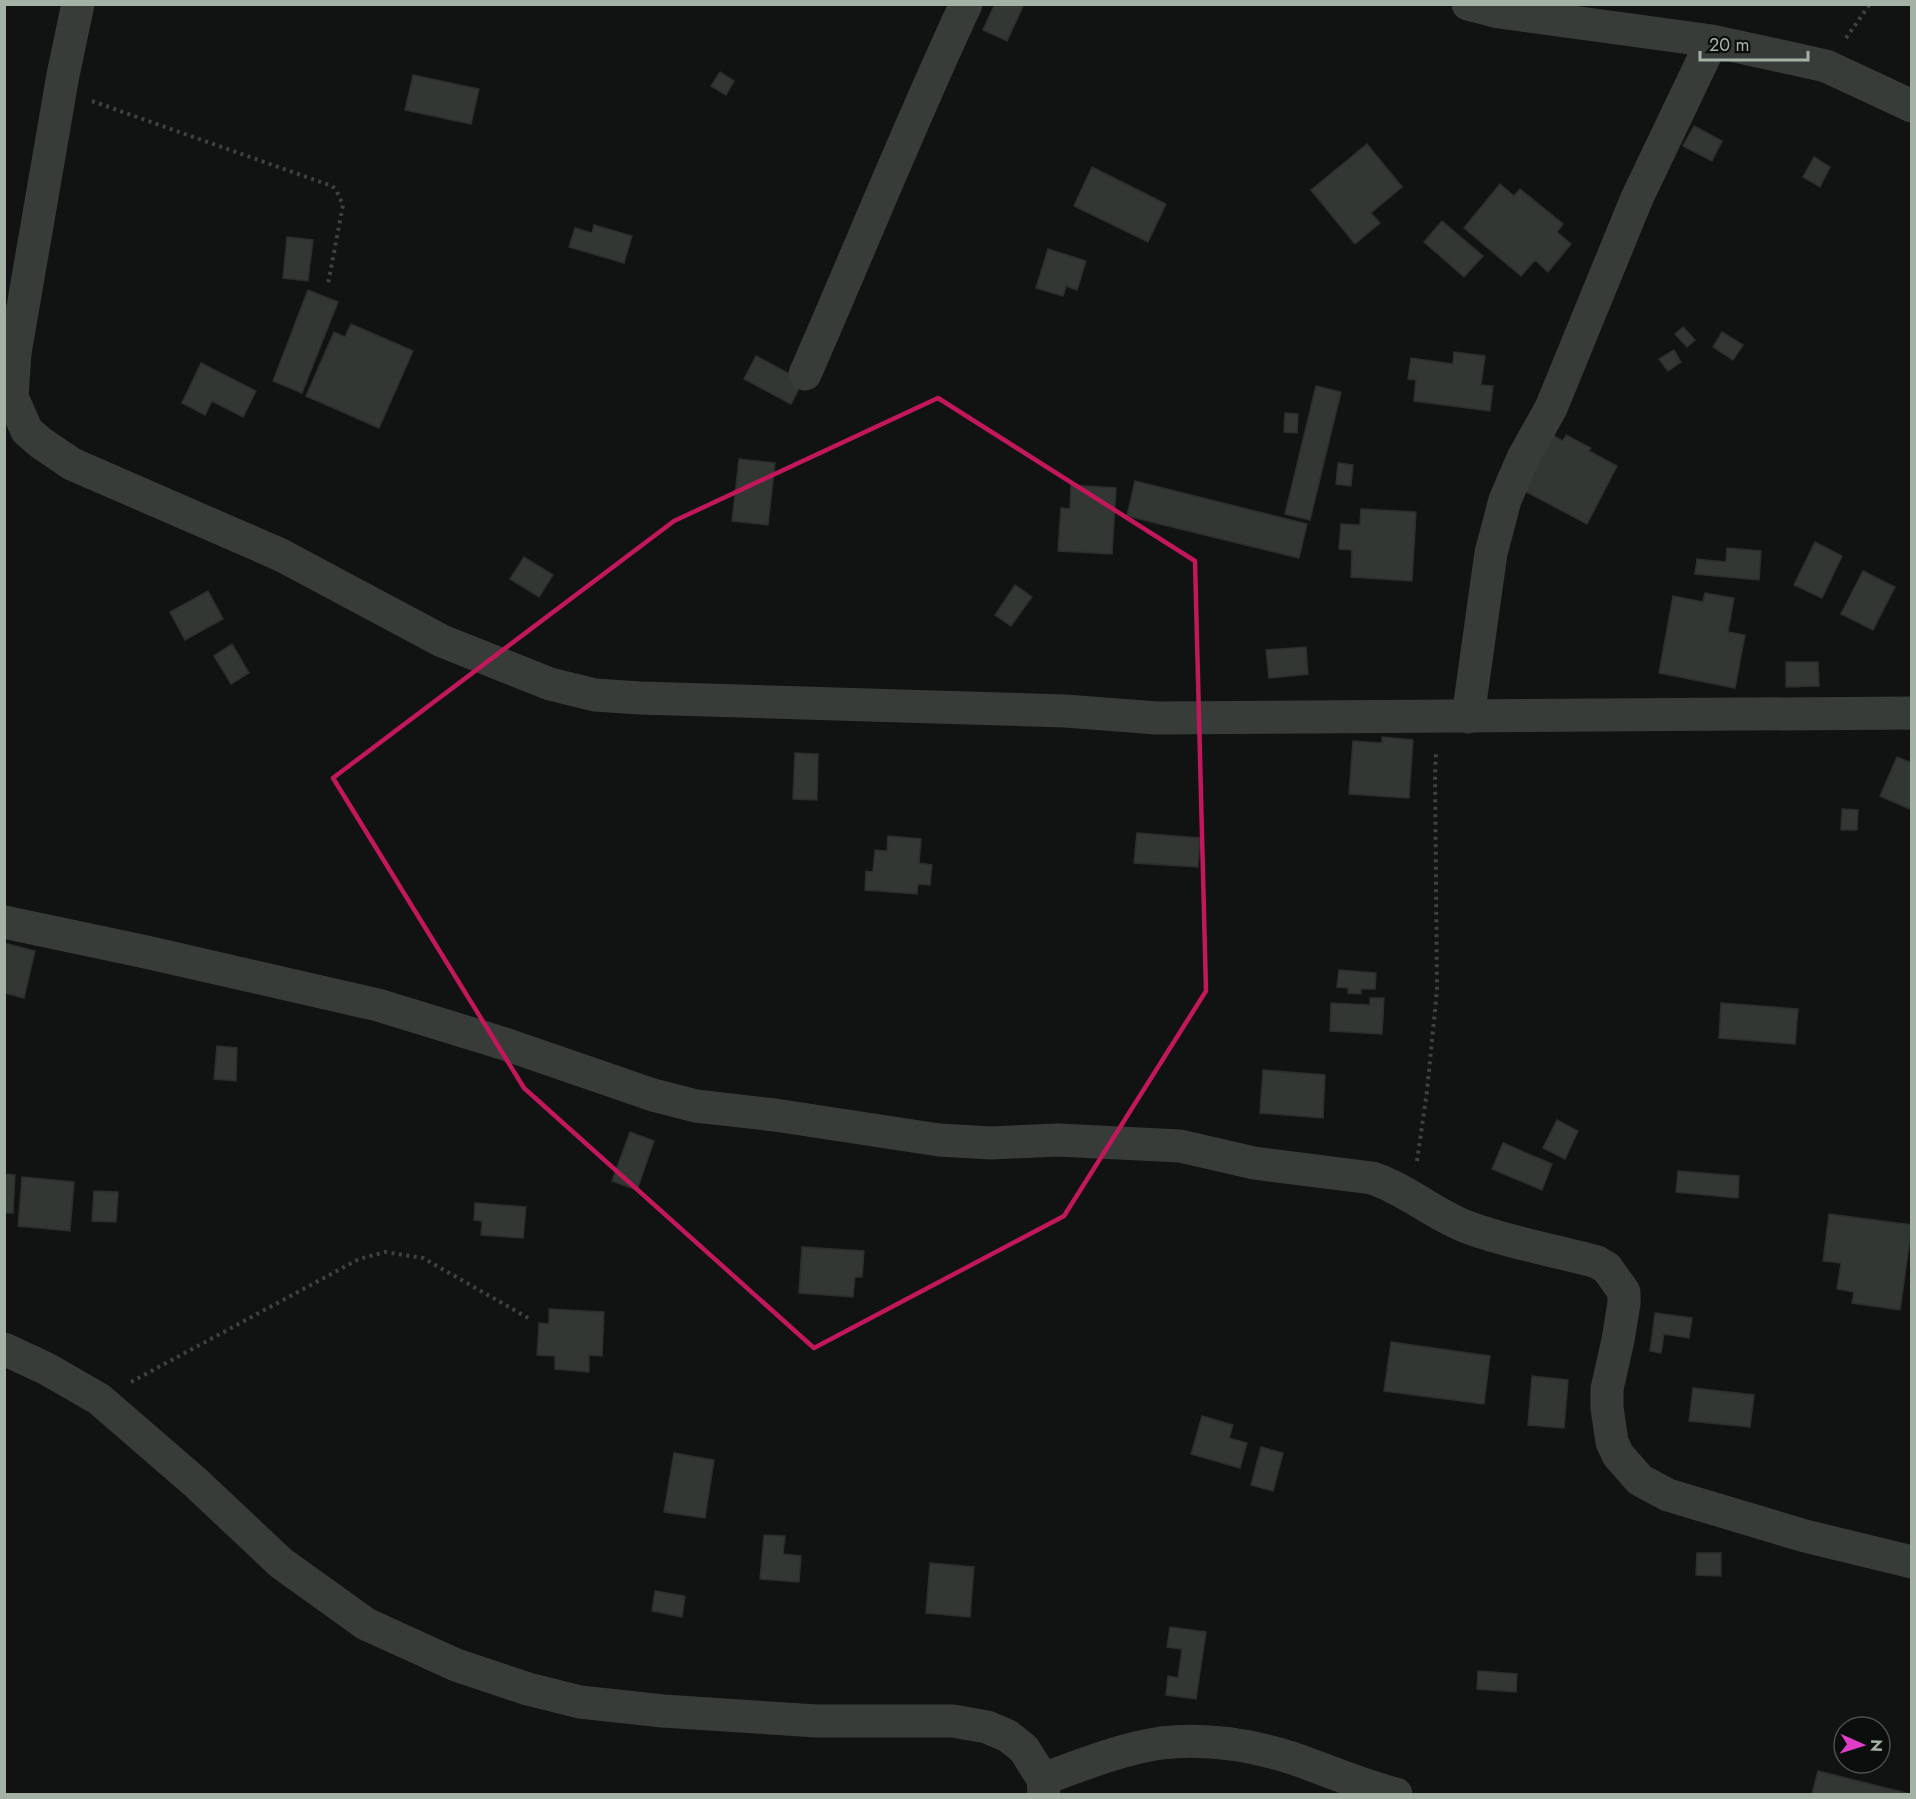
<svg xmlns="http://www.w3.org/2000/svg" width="1916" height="1799" font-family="Jost,sans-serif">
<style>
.building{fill:#333734;stroke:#2b2e2d;stroke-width:1.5}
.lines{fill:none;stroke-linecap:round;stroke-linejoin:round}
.path{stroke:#3d433e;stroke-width:4;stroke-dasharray:3 4.5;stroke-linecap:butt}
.street{stroke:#383c39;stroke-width:33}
.marked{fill:none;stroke:#c2185b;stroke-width:4.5;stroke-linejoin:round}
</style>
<rect width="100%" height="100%" fill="#111312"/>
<path class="building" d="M995 4H1024L1007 41 983 30Z
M720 72 734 81 726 95 711 86Z
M413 75 479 89 471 124 405 110Z
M1694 126 1722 141 1712 161 1683 146Z
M1367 144 1402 187 1371 213 1380 223 1355 244 1311 190Z
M1814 157 1830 167 1820 187 1803 177Z
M1092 167 1166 204 1148 242 1074 206Z
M1500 184 1514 196 1520 189 1563 224 1557 232 1571 244 1548 272 1535 260 1521 276 1464 228Z
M1442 221 1483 256 1464 277 1424 242Z
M594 225 632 236 624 263 569 247 575 228 592 233Z
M287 237 313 240 308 281 283 278Z
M1048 249 1086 261 1077 290 1066 286 1063 296 1036 288Z
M308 290 338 302 302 393 273 381Z
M351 324 413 351 379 428 306 396 334 332 345 337Z
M1683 327 1695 340 1687 347 1675 334Z
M1722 332 1743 345 1733 360 1713 347Z
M1674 350 1681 362 1668 371 1659 359Z
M1454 352 1485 356 1481 385 1493 386 1490 411 1414 401 1416 380 1408 379 1411 358 1453 364Z
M756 356 803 381 791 404 744 379Z
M201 363 256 391 243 417 212 401 205 415 182 403Z
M1316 386 1341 392 1310 520 1285 514Z
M1285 413 1298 414 1297 433 1284 432Z
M1552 435 1563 441 1566 435 1591 448 1589 451 1617 466 1587 524 1523 490Z
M739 459 775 463 768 525 732 521Z
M1338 463 1353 465 1351 486 1336 484Z
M1135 481 1307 524 1299 558 1127 516Z
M1071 485 1116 488 1112 554 1058 551 1061 508 1070 509Z
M1361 509 1416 512 1412 581 1351 577 1352 550 1339 549 1341 524 1360 525Z
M1815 542 1842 556 1822 598 1794 585Z
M1727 548 1761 551 1759 580 1695 574 1697 559 1726 562Z
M524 557 553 575 539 597 510 579Z
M1863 571 1895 587 1873 630 1841 614Z
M1015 585 1032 597 1011 626 995 615Z
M208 591 223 619 185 640 170 612Z
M1705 593 1734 598 1728 632 1745 635 1735 688 1659 673 1673 596 1703 602Z
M232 644 249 673 231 684 214 656Z
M1306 647 1308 674 1269 678 1266 650Z
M1786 662H1818L1819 686 1786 687Z
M1382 737 1413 740 1409 798 1349 794 1353 741 1382 743Z
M795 753 818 754 817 800 793 799Z
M1897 757 1912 763V810L1880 796Z
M1842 809 1858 810 1857 830H1841Z
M1137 833 1200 838 1198 867 1134 863Z
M888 836 921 839 919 863 932 865 930 885 918 884 917 894 865 890 866 871 873 872 875 850 887 851Z
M4 943 35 951 24 998 4 993Z
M1339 970 1376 973 1375 989H1361V994L1348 993V988L1337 987Z
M1370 998H1384L1382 1034 1330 1031 1331 1003 1370 1005Z
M1721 1003 1798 1009 1795 1044 1719 1038Z
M217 1046 237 1048 236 1081 214 1079Z
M1263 1070 1325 1075 1323 1118 1260 1113Z
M1557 1120 1578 1131 1565 1159 1543 1148Z
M630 1132 654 1141 637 1190 612 1181Z
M1503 1143 1552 1164 1542 1190 1492 1169Z
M1678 1171 1739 1176 1738 1198 1676 1192Z
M4 1174 15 1175 13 1213H4Z
M22 1177 74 1182 70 1231 18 1226Z
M94 1191 118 1192 116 1222 92 1221Z
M475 1203 526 1207 523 1238 481 1235 482 1221 474 1220Z
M1829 1214 1912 1225 1900 1310 1852 1303 1854 1292 1837 1289 1841 1263 1823 1261Z
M802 1247 864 1251 862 1277H855L853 1297 799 1293Z
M549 1309 604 1312 602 1356 589 1355V1372L555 1369V1356L537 1355 539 1323 549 1324Z
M1655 1313 1692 1318 1689 1338 1664 1334 1661 1353 1650 1351Z
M1391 1342 1490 1356 1484 1404 1384 1391Z
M1532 1376 1568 1380 1564 1428 1528 1425Z
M1693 1388 1754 1395 1750 1427 1689 1421Z
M1202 1416 1233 1425 1229 1438 1247 1443 1240 1468 1191 1454Z
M1261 1447 1283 1453 1273 1491 1251 1485Z
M674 1453 714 1460 705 1518 664 1512Z
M764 1535 785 1536 783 1554 801 1556 799 1582 760 1579Z
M1697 1553H1721V1576L1696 1575Z
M930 1563 974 1567 970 1617 926 1613Z
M655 1591 685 1596 682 1617 652 1611Z
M1170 1627 1206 1632 1196 1699 1166 1695 1168 1676 1178 1678 1182 1649 1167 1647Z
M1478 1671 1517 1674 1516 1692 1477 1689Z
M1818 1771 1910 1794H1812Z"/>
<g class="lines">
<path class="path" d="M1846 38 1870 4
M92 101 332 186 336 190 343 205 328 284
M1417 1161 1427 1091 1437 990 1435 773 1436 750
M131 1382 359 1259 385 1252 423 1258 530 1319"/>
<path class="street" d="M78 4 63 75 15 353 12 397 27 431 41 443 72 464 281 555 442 641 550 684 595 695 640 698 1065 711 1157 718 1912 713
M1468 4 1499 12 1712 41 1826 66 1912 106
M805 374C859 251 909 126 966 4
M1468 717 1491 553 1505 500 1523 458 1551 408 1637 198 1712 41
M4 922 146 952 378 1005 505 1044 653 1095 696 1106 775 1115 939 1140 991 1143 1058 1140 1180 1146 1254 1163 1372 1178C1406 1189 1433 1214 1467 1227 1509 1243 1554 1250 1597 1262L1607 1268 1624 1292V1303L1618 1340 1607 1389V1408L1612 1442 1618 1455 1640 1480 1668 1495 1805 1536 1912 1562
M4 1349 47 1369 99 1399 195 1482 281 1563 366 1624 456 1665 528 1689 580 1702 663 1711 817 1721H953L987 1727 1008 1736 1024 1749 1043 1779 1044 1794
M1043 1779C1081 1765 1121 1749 1161 1743 1205 1738 1251 1745 1292 1758 1327 1770 1360 1785 1396 1794"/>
</g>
<path class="marked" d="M938 398 1195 561 1206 991 1064 1216 814 1348 524 1088 333 778 674 521Z"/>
<rect width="1916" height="1799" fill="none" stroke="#a4b2a6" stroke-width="12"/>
<g transform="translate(1862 1745) rotate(93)"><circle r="28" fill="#0c0d0d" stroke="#494f4a" stroke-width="1.5"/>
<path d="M0-4.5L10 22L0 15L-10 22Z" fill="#df3dc8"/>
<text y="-9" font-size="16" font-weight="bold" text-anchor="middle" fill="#a4b2a6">N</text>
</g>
<path d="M1700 51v9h108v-9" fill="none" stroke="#a4b2a6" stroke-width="3"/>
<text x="1709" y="51" font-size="18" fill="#a4b2a6" stroke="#0c0d0d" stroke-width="4.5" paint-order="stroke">20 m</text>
</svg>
